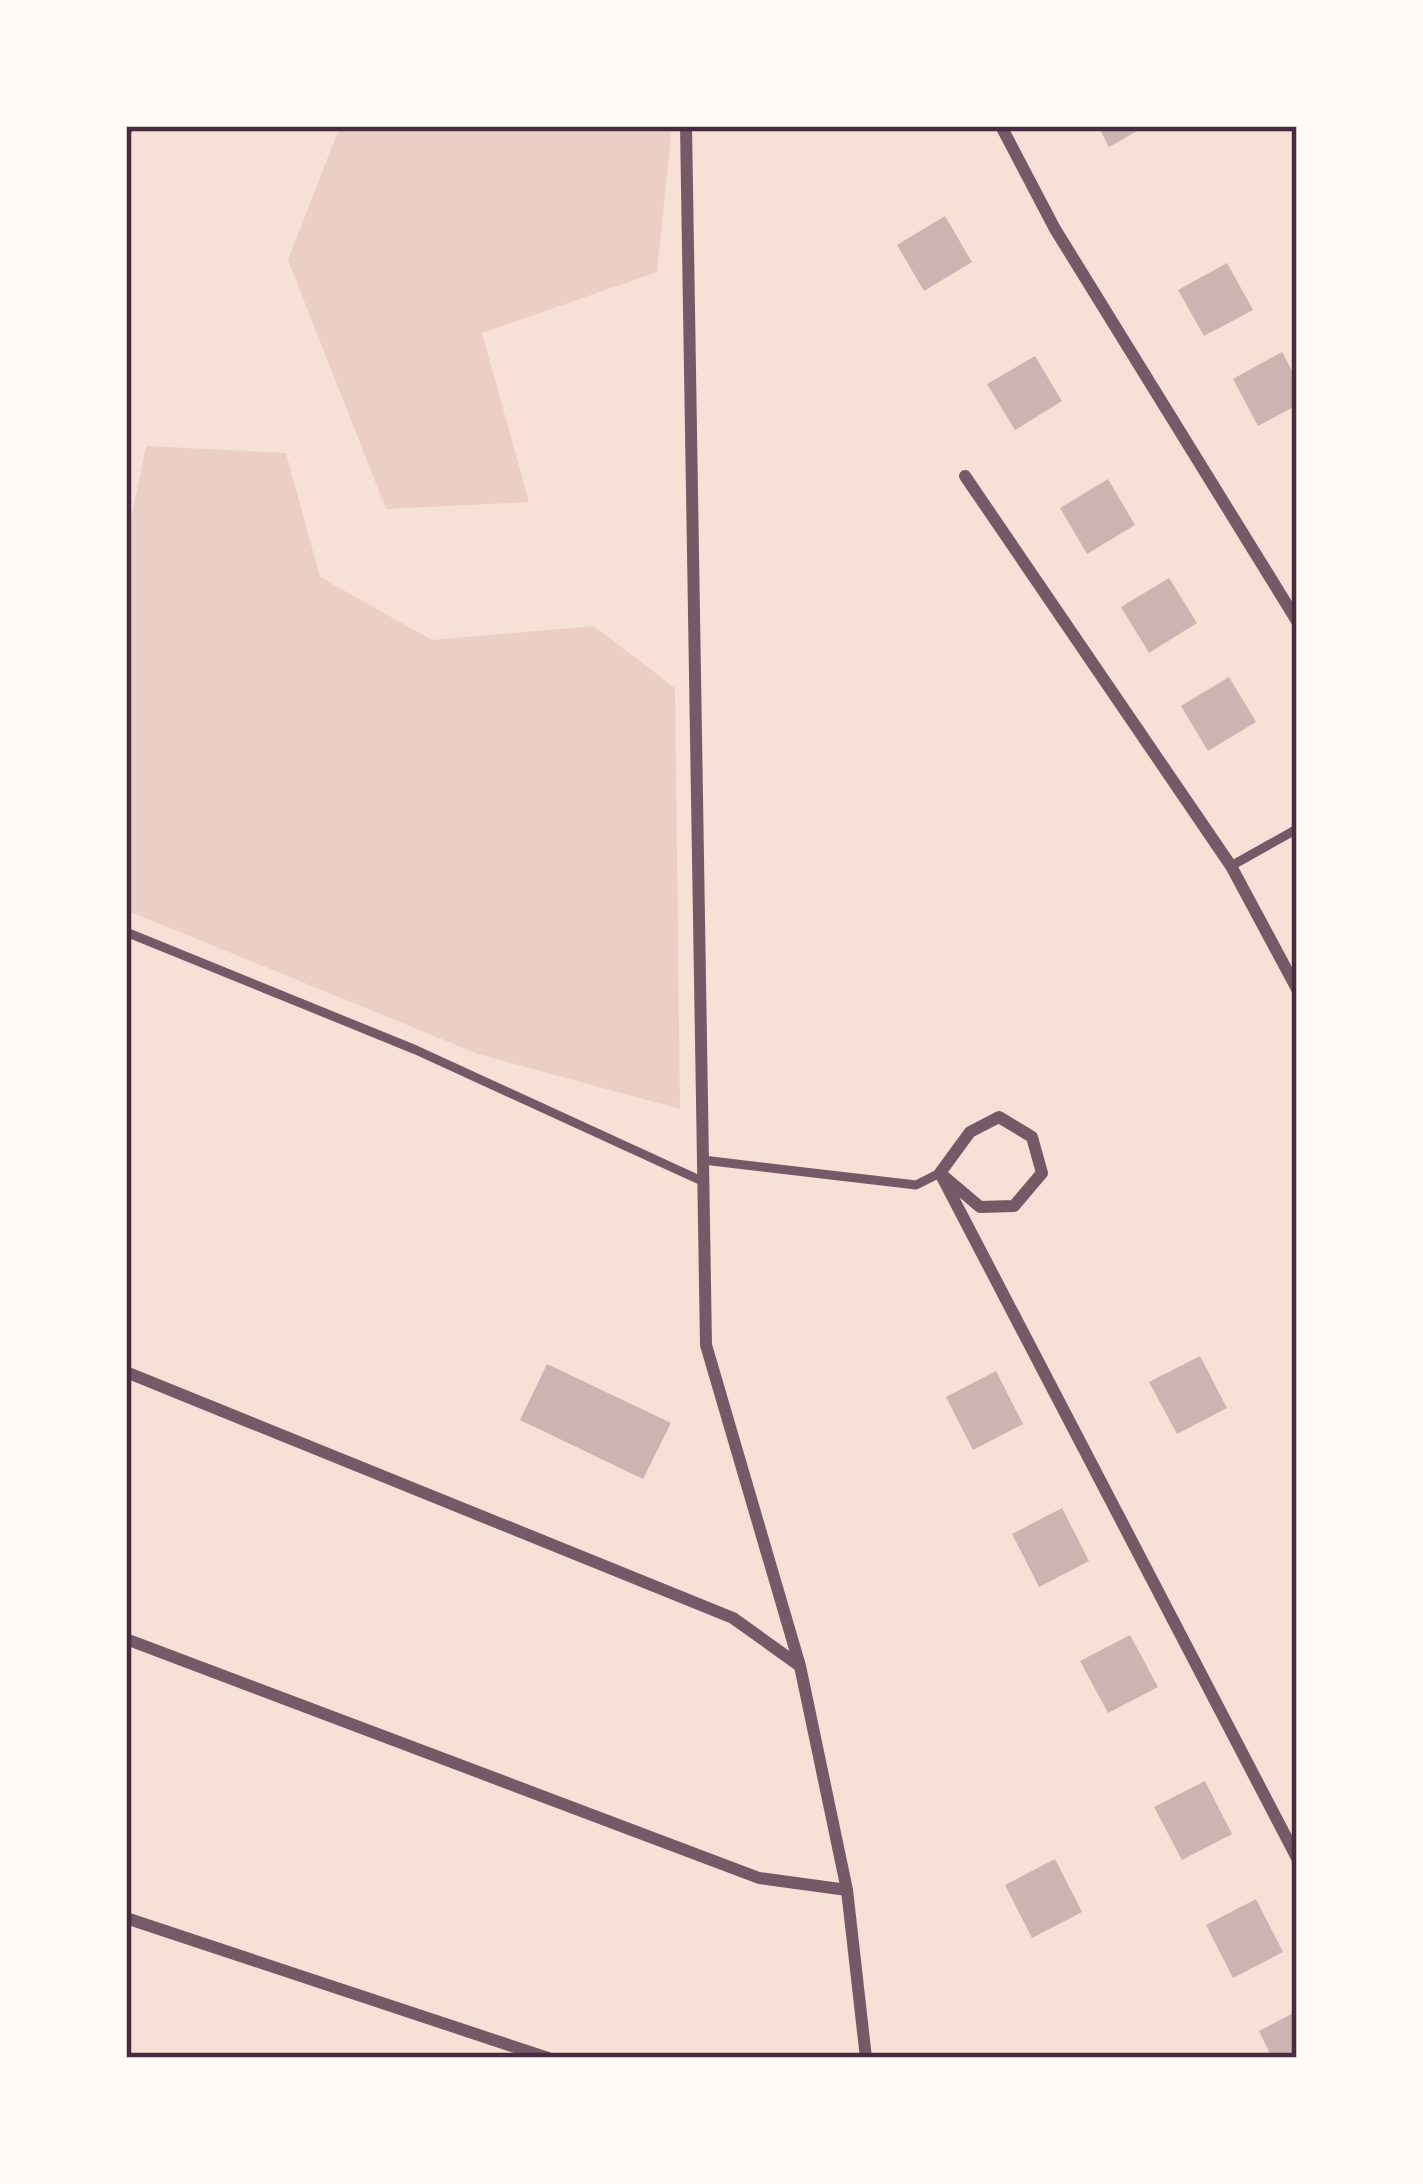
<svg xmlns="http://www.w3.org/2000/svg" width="1423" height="2184" font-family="Commissioner,sans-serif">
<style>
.green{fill:#ebcfc5}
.building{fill:#ccb4b1}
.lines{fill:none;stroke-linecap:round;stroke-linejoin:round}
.service{stroke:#755966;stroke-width:9}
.minor{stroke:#755966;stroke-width:12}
.neatline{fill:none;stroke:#4a2c40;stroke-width:4.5}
</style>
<rect width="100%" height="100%" fill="#f7e1d7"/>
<path class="green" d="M340 126H672L657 272 482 333 529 502 386 509 288 260Z
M146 446 286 453 320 577 432 640 594 626 675 688 680 1109 478 1054 126 910V543Z"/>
<path class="building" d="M1098 126H1146L1109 147Z
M945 216 972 262 924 291 897 245Z
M1227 263 1253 310 1204 336 1178 290Z
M1282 352 1297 380V405L1258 426 1233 379Z
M1035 356 1062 401 1015 430 987 384Z
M1108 479 1135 525 1087 554 1060 508Z
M1169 578 1197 623 1149 653 1121 607Z
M1229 677 1256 722 1208 751 1181 706Z
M1200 1356 1227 1408 1177 1434 1149 1382Z
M547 1364 671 1423 643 1479 520 1420Z
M996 1371 1023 1424 973 1450 946 1397Z
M1062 1508 1089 1561 1039 1587 1012 1534Z
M1130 1635 1158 1687 1108 1713 1080 1661Z
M1205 1781 1232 1834 1182 1860 1154 1807Z
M1055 1859 1082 1912 1032 1938 1005 1885Z
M1256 1899 1283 1952 1233 1978 1206 1925Z
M1297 2011V2058H1272L1259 2031Z"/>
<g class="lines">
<path class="service" d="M1231 866 1297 829
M126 932 416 1050 704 1182
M703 1160 916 1185 940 1173"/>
<path class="minor" d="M686 126 706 1345 800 1666
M1001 126 1055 229 1297 621
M126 130 128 126
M965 476 1231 866 1297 989
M999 1117 1032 1137 1042 1173 1014 1206 980 1207 940 1173 970 1132Z
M940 1173 1297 1858
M126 1372 733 1618 800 1666 847 1890 866 2058
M126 1639 759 1878 847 1890
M126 1918 548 2058"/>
</g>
<rect width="1423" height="2184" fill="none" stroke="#fffaf5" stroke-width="258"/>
<rect x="129" y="129" width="1165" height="1926" class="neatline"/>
</svg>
